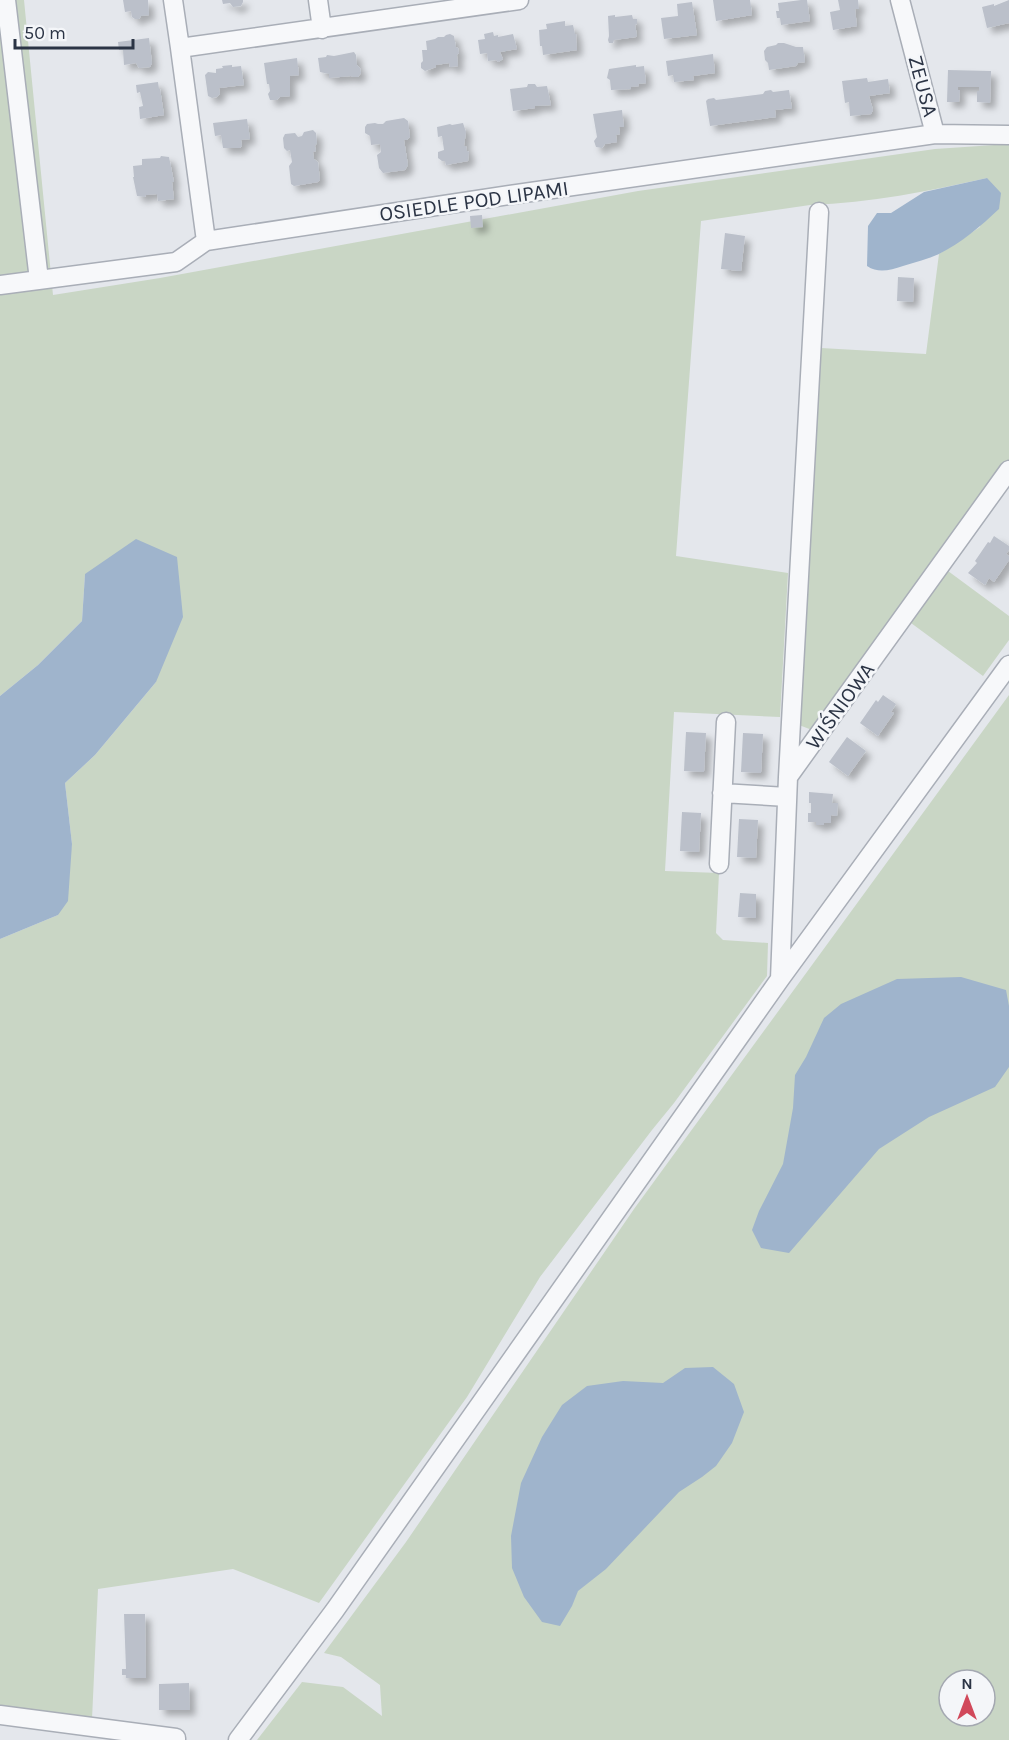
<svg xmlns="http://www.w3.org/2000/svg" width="1009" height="1740" font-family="Karla,sans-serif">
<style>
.green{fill:#c9d6c5;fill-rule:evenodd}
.water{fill:#9fb4cc}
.building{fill:#bbc0ca;filter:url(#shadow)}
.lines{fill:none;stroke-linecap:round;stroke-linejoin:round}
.minor-casing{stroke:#a9aeb7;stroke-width:21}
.minor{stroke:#f7f8fa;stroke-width:18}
.labels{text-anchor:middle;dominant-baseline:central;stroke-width:5;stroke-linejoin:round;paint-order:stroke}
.street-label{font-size:21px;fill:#2b3445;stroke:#f4f6f9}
</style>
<defs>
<filter id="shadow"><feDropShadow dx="5.5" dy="5.5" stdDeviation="3" flood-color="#0004"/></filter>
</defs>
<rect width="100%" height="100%" fill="#e4e7ec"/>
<path class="green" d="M0 0H24L53 295 160 278 638 191 935 149 1009 144V460L914 588 812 730 799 725 821 348 926 354 939 254 980 227 987 178C929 191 870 203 810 205L701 221 676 556 788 573 780 717 674 712 665 871 719 873 716 933 723 940 768 943 767 976 674 1103 652 1130 540 1277 467 1397 319 1603 233 1569 98 1589 92 1719 0 1707V939L58 915 72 844 65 783 95 755 156 682 85 574 82 621 38 665 0 696Z
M948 571 1009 616V640L983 676 911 623Z
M1009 695V1740H257L302 1682 343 1687 382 1716 380 1685 341 1657 324 1653 406 1542 634 1209ZM949 1680H985V1716H949Z"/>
<path class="water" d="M987 178 1001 193 999 209C981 226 961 243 939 254 928 259 915 262 903 266 890 270 879 274 867 266L868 226 877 213H891L924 192Z
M136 539 177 557 183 617 156 682 95 755 65 783 72 844 68 901 58 915 0 939V696L38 665 82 621 85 574Z
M961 977 1006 990 1009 1006V1067L995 1087 929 1117 879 1149 789 1253 761 1248 752 1230 759 1211 783 1164 793 1108 795 1075 806 1057 824 1018 841 1004 897 979Z
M713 1367 734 1384 744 1412 732 1443 716 1466 702 1477 679 1492 606 1569 578 1591 572 1606 560 1626 542 1622 524 1597 512 1568 511 1536 521 1483 542 1437 562 1405 587 1386 623 1381 663 1383 685 1368Z"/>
<path class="building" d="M123 0H148L149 15 141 16 139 19H135L132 17 131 11 125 12Z
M222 0H243V2L241 6 233 7 230 3 223 4Z
M713 0H750L752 15 716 21Z
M801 0H807L810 21 781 25 780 18H777L776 11H779L778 3Z
M838 0H858L859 9H855L857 26 833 30 830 12 840 10Z
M1009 0V23L987 28 982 7 994 4V6Z
M692 2 697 35 664 39 661 18 678 16 677 4Z
M615 15V17L632 15 633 19H637V24L635 25 637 35 636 37 614 40 613 43H609L608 40 609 36 608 16Z
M565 21V26L573 25 575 34H576L577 50 543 55 542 46H540L539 30 547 29 546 24Z
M493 32 494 36 498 35V37L513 34 517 49 500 52 503 59 498 62 496 60 488 61 487 53 480 54 478 40 485 39 484 34Z
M450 34 454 36 456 47 458 48 459 53 457 55 458 66 450 67 449 63 436 65V67L425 71 421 68V63L423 61 422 50H427L426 41 435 39 438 37H444L446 35Z
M149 38 152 63 150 67 139 68 136 63 124 65 123 50H119L118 42Z
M778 43H784L796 47H803L805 62 798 63 796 66 769 70 768 63 765 60 764 51 767 47 776 45Z
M354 52 356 55 357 65 360 68 361 73 358 77H353L351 76 329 78V74L320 72 318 58 326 57 327 55 334 56Z
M713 54 715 73 693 76 694 80 674 82 673 75 668 76 666 61Z
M297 58 299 75 290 76V96L280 97 277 100H270L268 94 270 91 269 84H267L264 63Z
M232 65V67L241 66 244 85 219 88 220 94 217 97 212 98 208 96 205 75 208 72 216 73V69L223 68 222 66Z
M636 65V67L644 66 646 83 638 84 639 86 631 87V89L611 90 610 80 607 78 609 69Z
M948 70 991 71 990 103 977 102V91H979V87H958V90H960L959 102H947Z
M867 78 868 82 888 79 890 93 869 96 873 110 871 114 850 116 849 102 845 103 842 81Z
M158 82 159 89H160L164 115 140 119 139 107 143 106 140 92 137 93 136 85Z
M528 84H535L537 87 547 86 551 105 535 106V108L513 111 510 89 527 87Z
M771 90 773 92 789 90 792 108 775 110 776 117 710 126 706 101 708 99 714 98 716 100 763 94 765 91Z
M622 110 624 127H619L620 134 616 135 617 142 605 144 602 148 596 147 594 141 597 137 593 114Z
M404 118 408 121 410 137 407 140H404L408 165 405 170 383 173 379 168 377 155 381 152 380 144 371 145 370 136 365 133V127L367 124 375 123 378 124H383L386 121Z
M247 119 250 139 241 140 242 146 240 148H223L221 135 215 136 213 123Z
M463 123 466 132 464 146H466L467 151 469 152 468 161 446 165 445 161H442L438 158V152L444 150 442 136 438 137 437 127 450 124 452 125Z
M313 130 316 133 317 143 315 146 316 151 313 152 314 159 318 162 320 180 318 182 294 186 291 184 289 166 292 162 290 150 287 151 284 148 283 138 285 134 295 133 298 137 302 136 304 132Z
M161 156 169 157 174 182H172L174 199 158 201 157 194 146 195 145 197 137 196 133 177H134L133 166 142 165V159L160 158Z
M482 215 483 227 471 228 470 216Z
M725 233 745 236 741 271 721 269Z
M898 277 914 278 913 302 897 301Z
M994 536 1009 546V550L1006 554 1009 556V560L994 582 989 578 985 585 968 573 977 563 975 561 988 542 990 543Z
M883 695 896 704 891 712 894 713 878 736 860 723 876 700 878 702Z
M686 732 706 733 704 772 684 771Z
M743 733 763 734 761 773 741 772Z
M847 737 866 751 848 776 829 762Z
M809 792 833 794 832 803H838L837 816 831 815V823H824V825H816V822H808V813H811V803H809Z
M682 812 701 813 699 852 680 851Z
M739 819 758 820 756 858 737 857Z
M740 893 756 894V918L738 917Z
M124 1614H145L146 1678H126V1675H122V1669H126Z
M189 1683 190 1710H159V1684Z"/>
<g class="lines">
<defs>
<path id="minor" d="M6 0 39 280
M173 0 180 48
M318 0 322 29
M900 0 935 134
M206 241 180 48 519 0
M0 285 176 262 206 241 510 195 935 134 1009 135
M788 777 819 212
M722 793 787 797
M719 864 726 722
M780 979 788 777 1009 470
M0 1715 176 1738V1740
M238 1740 335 1610 780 979 1009 665"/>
</defs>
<use href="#minor" class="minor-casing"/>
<use href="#minor" class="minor"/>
</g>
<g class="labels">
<g class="street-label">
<text transform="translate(923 86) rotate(75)">ZEUSA</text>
<text transform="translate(474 201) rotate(-8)">OSIEDLE POD LIPAMI</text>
<text transform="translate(840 706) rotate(-54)">WIŚNIOWA</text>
</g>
</g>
<g transform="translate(967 1698)"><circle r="28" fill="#f4f6f9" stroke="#a4a8b1" stroke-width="1.5"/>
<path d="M0-4.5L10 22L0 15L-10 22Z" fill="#d1495b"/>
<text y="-9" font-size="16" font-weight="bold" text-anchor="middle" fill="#2b3445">N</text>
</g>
<path d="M15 39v9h118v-9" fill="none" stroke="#2b3445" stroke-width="3"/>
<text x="24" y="39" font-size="18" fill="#2b3445" stroke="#f4f6f9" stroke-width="4.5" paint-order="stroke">50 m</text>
</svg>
